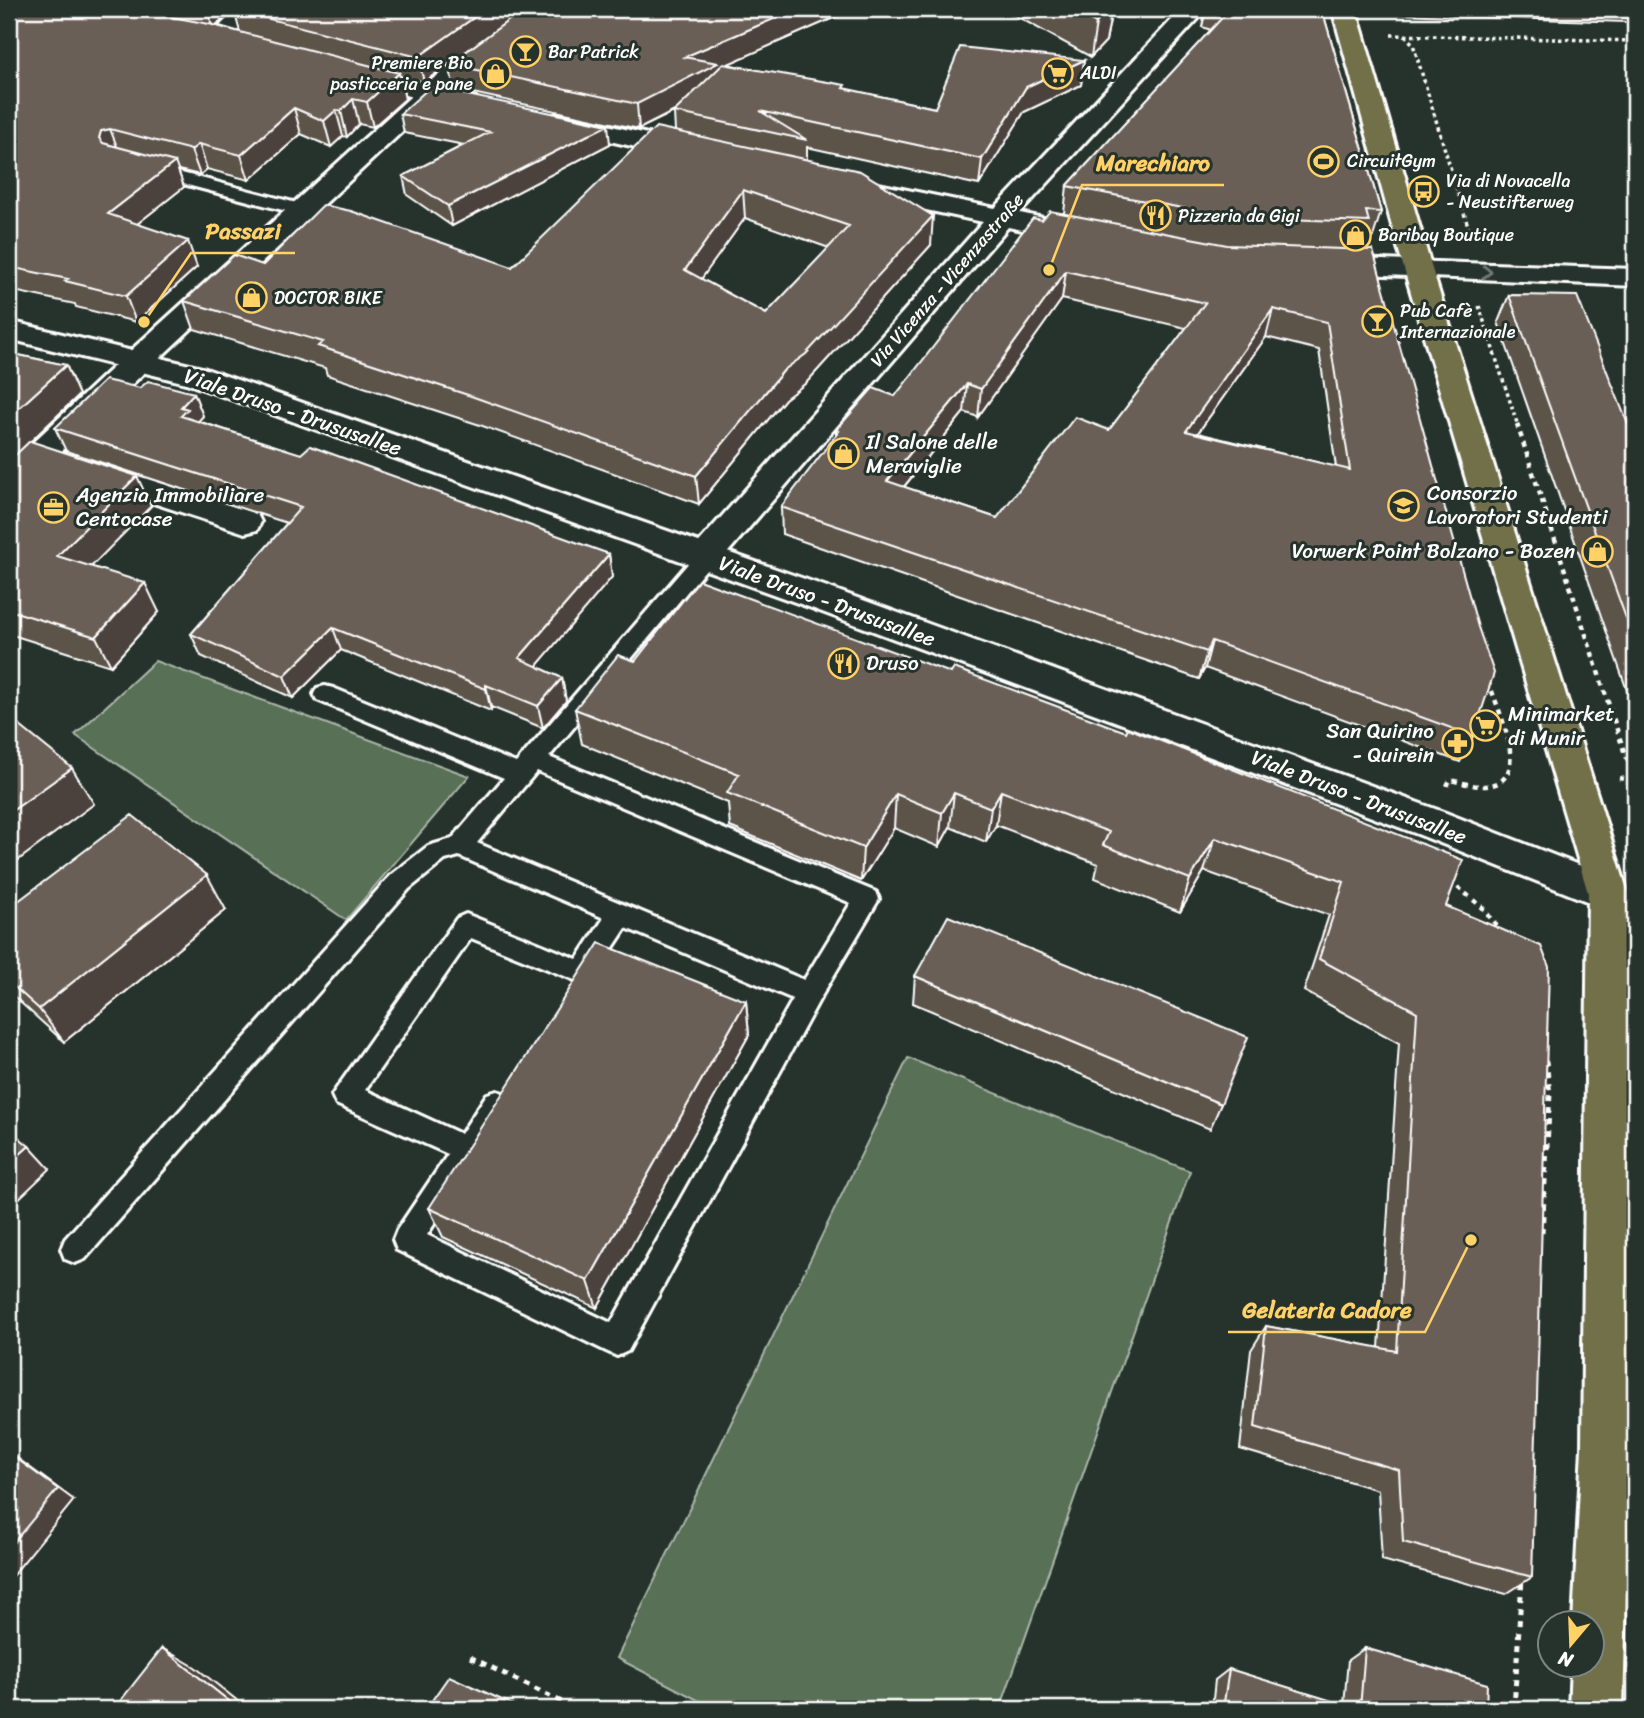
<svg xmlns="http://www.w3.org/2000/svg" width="1644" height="1718" font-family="Sriracha,sans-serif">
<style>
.green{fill:#586f54;stroke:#acb7aa;stroke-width:2}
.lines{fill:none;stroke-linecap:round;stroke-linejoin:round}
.service-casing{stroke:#fff;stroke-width:6}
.minor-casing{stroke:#fff;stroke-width:6}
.tertiary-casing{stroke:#fff;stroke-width:6}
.secondary-casing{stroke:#fff;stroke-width:6}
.primary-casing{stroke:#fff;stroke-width:6}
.path-far2{stroke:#fff;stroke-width:3.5;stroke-dasharray:3.5 3.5;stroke-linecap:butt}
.path-far1{stroke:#fff;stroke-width:4.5;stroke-dasharray:5 5;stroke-linecap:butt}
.path{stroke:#fff;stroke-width:5;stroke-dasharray:6 6;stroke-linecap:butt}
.service{fill:#26332d;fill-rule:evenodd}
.minor{fill:#26332d;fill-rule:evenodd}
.tertiary{fill:#26332d;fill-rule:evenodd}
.secondary{fill:#26332d;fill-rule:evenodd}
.primary{fill:#716f4a;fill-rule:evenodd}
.wall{fill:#5c524a;stroke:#fff;stroke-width:2;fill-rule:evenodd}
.shaded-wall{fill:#4b423c;stroke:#fff;stroke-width:2}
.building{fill:#6b5f56;stroke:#fff;stroke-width:2;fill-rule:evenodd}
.oneway{stroke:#727a76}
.labels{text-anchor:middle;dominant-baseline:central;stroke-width:6;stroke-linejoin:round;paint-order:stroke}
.far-poi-label{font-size:18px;fill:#fff;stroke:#26332d;text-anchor:start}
.far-street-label{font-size:18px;fill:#fff;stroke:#26332d}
.street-label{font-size:21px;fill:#fff;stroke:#26332d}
.poi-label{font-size:21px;fill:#fff;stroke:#26332d;text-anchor:start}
.leader{fill:none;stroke:#ffd166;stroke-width:2.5}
.callout-dot{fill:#ffd166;stroke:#26332d;stroke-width:2.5}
.callout-label{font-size:23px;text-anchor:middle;font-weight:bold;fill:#ffd166;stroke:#26332d;stroke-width:6;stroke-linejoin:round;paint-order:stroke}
</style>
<rect width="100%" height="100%" fill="#26332d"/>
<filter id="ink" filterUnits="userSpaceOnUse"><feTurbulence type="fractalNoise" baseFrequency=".0143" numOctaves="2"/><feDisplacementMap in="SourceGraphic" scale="14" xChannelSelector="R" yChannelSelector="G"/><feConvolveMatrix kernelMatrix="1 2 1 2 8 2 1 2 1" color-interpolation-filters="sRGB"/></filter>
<g filter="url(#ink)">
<path class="green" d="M155 661 469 776 346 920 75 735Z
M908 1058 1190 1171 1000 1709H715L617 1658Z"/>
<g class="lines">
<defs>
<path id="service" d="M151 165 308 206 311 210 302 215 145 174 143 170 145 166Z
M705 550 712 552 716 557 712 562 549 757 876 892 879 899 818 1002 628 1351 617 1356 606 1351 397 1250 393 1240 397 1230 448 1154 336 1104 332 1095 457 918 466 914 577 959 604 918 459 856 445 860 409 889 85 1259 75 1263 65 1259 61 1249 65 1239 391 875 428 846 452 839 504 778 317 700 314 694 317 688 325 686 333 688 516 763 698 552ZM537 771 851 903 804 980 477 843ZM626 928 793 999 611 1323 427 1235 507 1112 511 1103 507 1094 497 1091 487 1094 461 1134 365 1090 471 938 582 983 593 978Z"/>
<path id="minor" d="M237 9H263C252 25 230 49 210 44L207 39Z
M1182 9H1207L1020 213 1090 228 1094 234 1090 240 1080 242 1008 227 717 565 705 569 693 565 688 557 693 549 983 222 845 193 841 187 845 181 854 179 995 208Z
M352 67 476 98 480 103 476 108 467 111 343 79 340 74 343 69Z
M557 114 702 146 706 152 702 158 693 160 548 127 544 122 548 117Z
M1326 258 1635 269V286L1316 272 1312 266 1316 260Z
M138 352 149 354 153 361 149 368 20 491 9 494V465L127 354Z
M94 462 257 514 261 522 257 530 245 533 83 480 78 473 83 466Z"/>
<path id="tertiary" d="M529 9H556L437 99 149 368 138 370 127 368 123 361 127 354 419 89Z"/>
<path id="secondary" d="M9 321 206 369 830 588 1446 813 1622 882 1628 893 1622 904 1608 909 1594 904 1420 835 806 606 186 383 9 339Z
M1635 1365V1441L1624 1464 1607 1471 1590 1464 1583 1447 1618 1372Z"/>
<path id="primary" d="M1332 9H1356L1432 269 1628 893 1630 1448 1623 1709H1569L1571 1666H1592V1624H1573L1582 1448 1588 893 1404 269Z"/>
</defs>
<use href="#service" class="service-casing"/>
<use href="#minor" class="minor-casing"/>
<use href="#tertiary" class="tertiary-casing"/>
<use href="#secondary" class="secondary-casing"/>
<use href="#primary" class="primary-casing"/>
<path class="path-far2" d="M1391 35 1635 41
M1405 35 1413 44 1471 236
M1479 306 1518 426"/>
<path class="path-far1" d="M1517 424 1625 754 1635 774
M1619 778 1635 781
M1447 786 1450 780C1460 782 1472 786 1482 786 1536 786 1498 711 1489 683
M1450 881 1482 907 1501 931"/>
<path class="path" d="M1542 1233 1550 1094 1546 1061
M470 1657 576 1709
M1514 1709 1522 1578"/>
<use href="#service" class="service"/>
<use href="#minor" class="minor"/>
<use href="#tertiary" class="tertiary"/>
<use href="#secondary" class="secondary"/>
<use href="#primary" class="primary"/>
</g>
<path class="wall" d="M9 9H233L216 25 240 32 234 10 235 9H854L727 64 935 108 1084 60 1081 85 1024 112 979 185 807 147V159L931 245 806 383 785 399 699 504 477 424 327 375 325 368 194 329 184 301 263 265 512 267 675 131 674 112 639 129 454 89 449 64 480 42 424 82 400 76 405 99 373 127 359 124 347 137 343 136 331 147 301 134 249 180 207 169 200 175 178 170 184 187 137 224 197 267 136 322 76 307 75 304 9 290ZM745 218 829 248 766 314 701 279Z
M1003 9H1112L1106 41 1091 57Z
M1206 9H1322L1381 212 1370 246H1362L1361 250 1473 736 1460 762 1205 668 1199 679 782 534 781 507 836 436V430L895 396 1042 220 1064 213 1067 186 1211 30 1202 27ZM1062 299 1186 328 1109 430 997 518 904 487 964 412 978 417ZM1266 337 1319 350 1336 467 1198 433Z
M1396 9H1635V41L1626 22 1398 14Z
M400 114 610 144 452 226 407 195 403 176 464 145 404 133Z
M1509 295 1635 442V713L1498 322Z
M9 353 66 365 79 395 30 441 151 506 91 566 159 612 111 666 9 634Z
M140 388 194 393 203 416 198 421 609 554 612 577 536 666 562 678 566 701 543 728 491 707V711L341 650 293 698 201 656 191 634 287 523 66 451 55 428Z
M635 661 1446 906 1532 1577 1506 1594 1382 1560 1378 1490 1240 1449 1251 1350 1266 1326 1379 1348 1399 1043 1304 991 1329 915 1204 871 1180 912 1095 878 1098 864 996 825 986 842 950 827 939 847 894 828 861 881 730 827 728 803 582 744 575 709Z
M9 908 226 910 64 1042 9 992Z
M915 976 1221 1104 1210 1129 913 1003Z
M746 1001 749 1035 597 1308 443 1237 429 1208Z
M1365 1648 1486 1709H1212L1215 1680 1229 1669 1344 1705 1348 1660Z"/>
<path class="shaded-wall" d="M207 9H233L213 28Z
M486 9H525L424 82 418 57Z
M797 9H854L719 68 720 88 639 129 637 104 684 57Z
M1109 9H1112L1106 41 1091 57 1096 23Z
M1084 60 1081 85 1024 112 979 185 982 159 1026 87Z
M399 73 405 99 373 127 367 102Z
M353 99 359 124 347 137 341 111Z
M294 108 301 134 249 180 241 155Z
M336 110 343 136 331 147 324 121Z
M608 125 610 144 452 226 448 206Z
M110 129 120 154 111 157 99 138 101 131Z
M199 144 207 169 200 175 191 150Z
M175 162 184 187 118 239 108 214Z
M743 190 745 218 687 299 685 270Z
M933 216 931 245 806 383 785 399 699 504 696 476 784 370Z
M188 241 197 267 136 322 126 296Z
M1066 271 1062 299 978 417 981 389Z
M1273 309 1266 337 1180 458 1186 431Z
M66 365 79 395 9 462V417Z
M967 384 964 412 886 509 887 481Z
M194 393 203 416 195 425 181 416V407Z
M137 476 151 506 72 586 57 556Z
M609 554 612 577 524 681 519 658Z
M145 583 159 612 111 666 96 637Z
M333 628 341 650 293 698 284 676Z
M1212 641 1205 668 1199 679 1207 652Z
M562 678 566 701 543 728 538 706Z
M486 685 491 707V711L486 689Z
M72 768 94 804 9 867V813Z
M1001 791 996 825 986 842 991 808Z
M954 793 950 827 939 847 942 813Z
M896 794 894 828 861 881 863 848Z
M1215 838 1204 871 1180 912 1190 879Z
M207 875 226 910 64 1042 39 1009Z
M746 1001 749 1035 597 1308 588 1281Z
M29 1146 50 1169 9 1208V1164Z
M9 1452 74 1500 9 1580Z
M162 1648 195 1667 248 1709H239Z"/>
<path class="building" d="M9 9H131L209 24 399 73 367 102 353 99 341 111 336 110 324 121 294 108 241 155 199 144 191 150 110 129 101 131 99 138 103 143 175 162 108 214 188 241 126 296 65 281 68 279 9 267Z
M235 9H486L418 57 234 10Z
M524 9H797L684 57 718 63 637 104 449 64Z
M1069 9H1109L1096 23Z
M1230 9H1322L1381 212 1366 211 1369 222 1229 217 1067 186Z
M960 47 1084 60 1026 87 982 159 760 111 807 140 674 112 723 64 845 85 843 88 935 108Z
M430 87 608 125 448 206 403 176 490 132 400 114Z
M656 127 860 171 933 216 806 354 784 370 696 476 471 396 318 346 323 342 184 301 234 255 263 265 323 205 351 211 512 267ZM743 190 849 226 766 314 685 270Z
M1050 211 1227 245 1373 250 1478 627 1494 673 1473 736 1212 641 1207 652 781 507 839 431 836 430 873 388 895 396 1033 218 1042 220ZM1066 271 1205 303 1109 430 1075 417 997 518 887 481 967 384 981 389ZM1273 309 1327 322 1350 470 1186 431Z
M1509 295 1577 296 1635 442V643Z
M9 353 66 365 9 417Z
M105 380 140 388 148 381 194 393 181 407 188 409 181 416 301 454 310 446 609 554 519 658 562 678 538 706 486 685V689L333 628 284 676 191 634 301 507 55 428Z
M30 441 137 476 57 556 145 583 96 637 9 610V461Z
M699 580 951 673 954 668 1126 732 1128 728 1463 860 1446 906 1541 946 1549 967 1532 1577 1403 1542 1399 1470 1255 1427 1266 1326 1397 1351 1417 1012 1319 959 1344 882 1215 838 1190 879 1103 845 1109 832 1001 791 991 808 954 793 942 813 896 794 863 848 727 793 739 774 575 709 618 655 635 661Z
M9 717 72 768 9 813Z
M132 815 207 875 39 1009 9 982V908Z
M948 916 1248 1037 1221 1104 915 976Z
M599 943 746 1001 588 1281 429 1208Z
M9 1129 29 1146 9 1164Z
M9 1453 58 1489 9 1548Z
M162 1648 239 1709H114Z
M1365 1648 1487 1684 1486 1709H1360Z
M1229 1669 1358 1709H1223Z
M449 1676 522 1709H426Z"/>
<defs><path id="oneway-chevron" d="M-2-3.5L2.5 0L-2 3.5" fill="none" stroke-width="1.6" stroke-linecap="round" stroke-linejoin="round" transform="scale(1.75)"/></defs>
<use class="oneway" href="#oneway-chevron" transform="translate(1487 272) rotate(2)"/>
</g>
<defs>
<symbol id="bar-ring" viewBox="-11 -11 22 22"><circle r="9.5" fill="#26332d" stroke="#ffd166" stroke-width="1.5"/><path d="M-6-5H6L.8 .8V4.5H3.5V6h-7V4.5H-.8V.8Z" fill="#ffd166"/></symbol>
<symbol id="shop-ring" viewBox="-11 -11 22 22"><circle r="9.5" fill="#26332d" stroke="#ffd166" stroke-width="1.5"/><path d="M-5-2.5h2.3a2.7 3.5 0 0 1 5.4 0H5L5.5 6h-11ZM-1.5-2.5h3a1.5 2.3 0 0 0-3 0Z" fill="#ffd166"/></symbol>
<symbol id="supermarket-ring" viewBox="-11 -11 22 22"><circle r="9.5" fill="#26332d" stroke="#ffd166" stroke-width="1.5"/><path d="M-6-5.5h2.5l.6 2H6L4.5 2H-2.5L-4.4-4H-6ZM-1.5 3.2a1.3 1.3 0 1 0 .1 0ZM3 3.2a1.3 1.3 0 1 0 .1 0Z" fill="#ffd166"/></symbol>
<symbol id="stadium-ring" viewBox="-11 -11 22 22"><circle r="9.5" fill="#26332d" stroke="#ffd166" stroke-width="1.5"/><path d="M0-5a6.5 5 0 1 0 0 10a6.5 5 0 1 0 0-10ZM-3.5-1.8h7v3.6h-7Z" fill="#ffd166"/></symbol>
<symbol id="bus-ring" viewBox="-11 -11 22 22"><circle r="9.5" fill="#26332d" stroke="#ffd166" stroke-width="1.5"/><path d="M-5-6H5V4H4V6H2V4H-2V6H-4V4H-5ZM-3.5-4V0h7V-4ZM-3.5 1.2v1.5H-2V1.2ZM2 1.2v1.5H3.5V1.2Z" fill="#ffd166"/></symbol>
<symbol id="restaurant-ring" viewBox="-11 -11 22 22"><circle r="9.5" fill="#26332d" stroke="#ffd166" stroke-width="1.5"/><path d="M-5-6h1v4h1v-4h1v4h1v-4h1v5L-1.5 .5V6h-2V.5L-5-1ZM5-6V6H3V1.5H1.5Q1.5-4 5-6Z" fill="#ffd166"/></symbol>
<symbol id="school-ring" viewBox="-11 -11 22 22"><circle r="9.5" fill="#26332d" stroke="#ffd166" stroke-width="1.5"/><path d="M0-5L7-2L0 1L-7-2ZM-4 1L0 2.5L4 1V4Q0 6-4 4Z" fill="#ffd166"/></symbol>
<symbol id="office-ring" viewBox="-11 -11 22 22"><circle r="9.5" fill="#26332d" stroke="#ffd166" stroke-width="1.5"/><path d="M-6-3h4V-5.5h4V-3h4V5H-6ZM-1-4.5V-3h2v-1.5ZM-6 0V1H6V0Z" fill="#ffd166"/></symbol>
<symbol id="pharmacy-ring" viewBox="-11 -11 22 22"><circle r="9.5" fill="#26332d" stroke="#ffd166" stroke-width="1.5"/><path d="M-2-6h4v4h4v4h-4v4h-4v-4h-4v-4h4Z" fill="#ffd166"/></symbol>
</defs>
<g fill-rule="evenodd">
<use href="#bar-ring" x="508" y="34" width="35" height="35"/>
<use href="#shop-ring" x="478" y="56" width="35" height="35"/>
<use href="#supermarket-ring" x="1040" y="56" width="35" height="35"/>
<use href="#stadium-ring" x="1306" y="144" width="35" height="35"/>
<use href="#bus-ring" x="1406" y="174" width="35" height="35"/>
<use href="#restaurant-ring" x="1138" y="198" width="35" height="35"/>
<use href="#shop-ring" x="1338" y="218" width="35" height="35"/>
<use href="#shop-ring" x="234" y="280" width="35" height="35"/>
<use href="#bar-ring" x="1360" y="304" width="35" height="35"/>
<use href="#shop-ring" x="826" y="436" width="35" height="35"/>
<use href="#school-ring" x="1386" y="488" width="35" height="35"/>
<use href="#office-ring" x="36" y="490" width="35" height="35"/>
<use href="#shop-ring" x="1580" y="534" width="35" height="35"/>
<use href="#restaurant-ring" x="826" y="646" width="35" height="35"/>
<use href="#supermarket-ring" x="1468" y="708" width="35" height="35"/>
<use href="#pharmacy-ring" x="1440" y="726" width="35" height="35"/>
</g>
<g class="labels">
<g class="far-poi-label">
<text x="548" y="52">Bar Patrick</text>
<text x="473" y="63" text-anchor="end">Premiere Bio<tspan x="473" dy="21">pasticceria e pane</tspan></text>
<text x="1080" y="73">ALDI</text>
<text x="1347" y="161">CircuitGym</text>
<text x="1446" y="181">Via di Novacella<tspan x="1446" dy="21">- Neustifterweg</tspan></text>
<text x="1178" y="216">Pizzeria da Gigi</text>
<text x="1378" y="235">Baribay Boutique</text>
<text x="274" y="298">DOCTOR BIKE</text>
<text x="1400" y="311">Pub Cafè<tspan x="1400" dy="21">Internazionale</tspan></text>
</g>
<g class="far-street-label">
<text transform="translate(947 280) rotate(-49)">Via Vicenza - Vicenzastraße</text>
</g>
<g class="street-label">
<text transform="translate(293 412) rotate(19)">Viale Druso - Drususallee</text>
<text transform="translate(827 601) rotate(20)">Viale Druso - Drususallee</text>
<text transform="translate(1359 797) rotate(21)">Viale Druso - Drususallee</text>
</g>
<g class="poi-label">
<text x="866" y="442">Il Salone delle<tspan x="866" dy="24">Meraviglie</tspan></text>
<text x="1427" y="493">Consorzio<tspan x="1427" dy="24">Lavoratori Studenti</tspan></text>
<text x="76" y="495">Agenzia Immobiliare<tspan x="76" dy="24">Centocase</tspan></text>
<text x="1575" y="551" text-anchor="end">Vorwerk Point Bolzano - Bozen</text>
<text x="866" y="663">Druso</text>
<text x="1508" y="714">Minimarket<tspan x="1508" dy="24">di Munir</tspan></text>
<text x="1434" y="731" text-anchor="end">San Quirino<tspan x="1434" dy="24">- Quirein</tspan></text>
</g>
</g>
<path class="leader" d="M1049 270L1082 185H1224M144 322L191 253H295M1471 1240L1425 1332H1228"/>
<g class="callout-dot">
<circle cx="1049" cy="270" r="7"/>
<circle cx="144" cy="322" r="7"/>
<circle cx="1471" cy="1240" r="7"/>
</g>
<g class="callout-label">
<text x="1153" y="171">Marechiaro</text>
<text x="243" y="239">Passazi</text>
<text x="1327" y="1318">Gelateria Cadore</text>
</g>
<rect width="1644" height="1718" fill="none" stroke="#26332d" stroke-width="35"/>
<rect x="18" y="18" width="1609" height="1683" fill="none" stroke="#fff" stroke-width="2.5" filter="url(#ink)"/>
<g transform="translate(1571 1644) rotate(199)"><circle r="33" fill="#26332d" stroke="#7d8581" stroke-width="2"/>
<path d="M0-5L12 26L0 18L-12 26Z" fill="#ffd166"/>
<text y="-10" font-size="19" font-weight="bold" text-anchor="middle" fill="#ffffff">N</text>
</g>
</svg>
